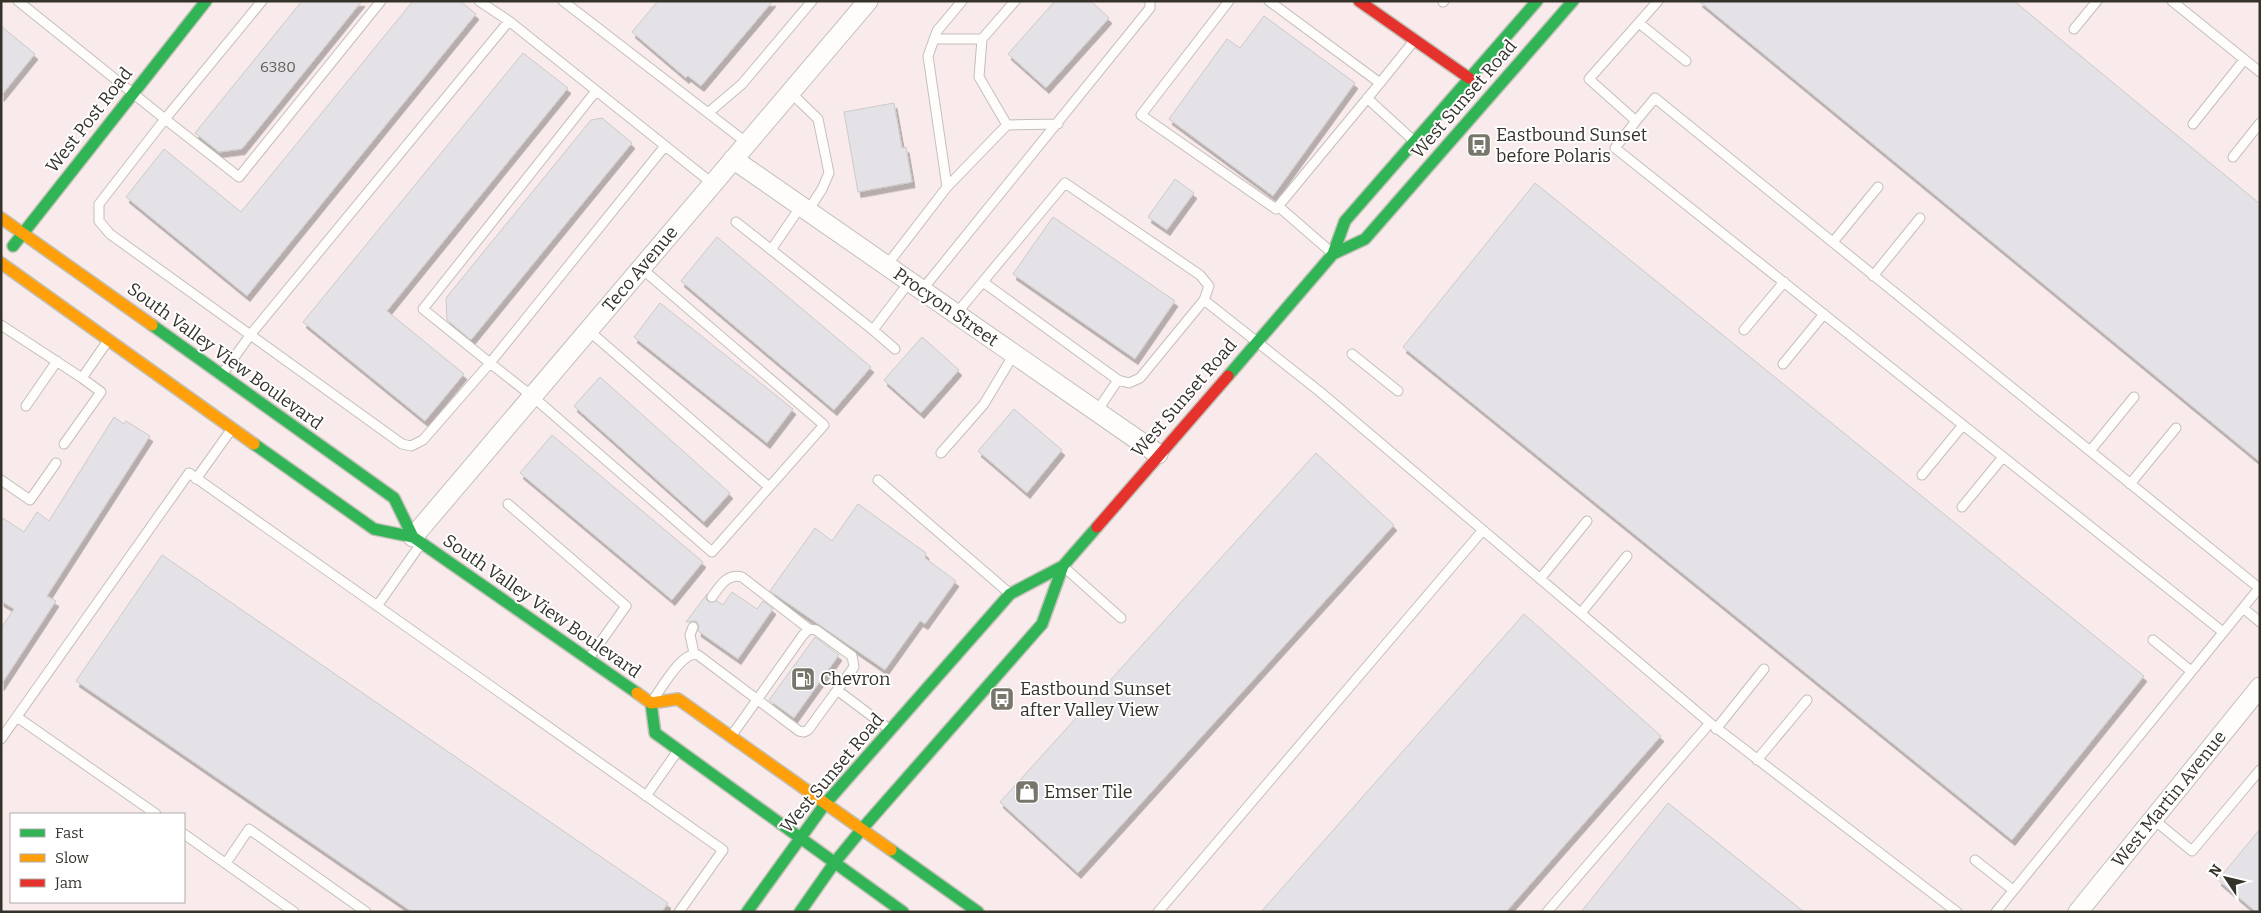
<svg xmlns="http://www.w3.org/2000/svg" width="2261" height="913" font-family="Bitter,serif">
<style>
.industrial{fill:#f9ebeb;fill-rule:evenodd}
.building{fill:#e4e2e7;stroke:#cbcac8;filter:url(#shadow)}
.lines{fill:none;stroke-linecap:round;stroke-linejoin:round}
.lane-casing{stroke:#c2c0b7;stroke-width:11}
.street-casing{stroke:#c2c0b7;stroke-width:21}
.fast-casing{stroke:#c2c0b7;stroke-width:14}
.slow-casing{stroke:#c2c0b7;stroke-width:14}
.jam-casing{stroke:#c2c0b7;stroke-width:14}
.lane{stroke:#fefdfb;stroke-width:9}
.street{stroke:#fefdfb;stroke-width:19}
.fast{stroke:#30b455;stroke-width:11}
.slow{stroke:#ff9f0a;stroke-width:11}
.jam{stroke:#e5322d;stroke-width:11}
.labels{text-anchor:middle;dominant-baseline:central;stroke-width:4;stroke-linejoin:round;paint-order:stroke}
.number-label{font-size:15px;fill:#605e58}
.street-label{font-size:18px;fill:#343229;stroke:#fff}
.poi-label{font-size:18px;fill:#343229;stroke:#fff;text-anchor:start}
</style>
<defs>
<filter id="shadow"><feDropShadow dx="3" dy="5.5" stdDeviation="0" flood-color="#0004"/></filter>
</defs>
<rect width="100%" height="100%" fill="#f5f3e6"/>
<path class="industrial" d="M1 1H2260V912H1ZM11 814H184V902H11Z"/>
<path class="building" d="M302 1H362L242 149 219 152 195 133Z
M413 1H460L476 14 247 296 126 197 164 149 241 212Z
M658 1H773L701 86 688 76 686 78 632 32Z
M1055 1H1091L1109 18 1046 88 1008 54Z
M1699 1H2014L2260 204V462Z
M1264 16 1355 83 1273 196 1169 119 1227 39 1240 48Z
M1 26 35 54 1 96Z
M523 53 568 88 387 311 464 374 425 421 303 322Z
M894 103 902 148 906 147 912 182 858 192 844 112Z
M602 118 632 143 471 340 447 320 446 298 591 120Z
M1175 179 1194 193 1167 230 1148 217Z
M1535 183 2144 676 2012 840 1403 347Z
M1053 217 1175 301 1135 359 1013 274Z
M717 237 871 367 834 410 681 281Z
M660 303 793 409 767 443 634 337Z
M922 337 959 370 921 413 884 380Z
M600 377 730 493 704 522 574 406Z
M1014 409 1062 450 1027 493 978 451Z
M114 417 124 424 126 421 150 436 47 596 56 601 1 685V628L14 609 1 601V517L24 532 37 512 49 521Z
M552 435 703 562 672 600 520 473Z
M1316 453 1394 525 1078 873 1000 802Z
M858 504 926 553 925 558 956 581 925 624 920 621 885 670 770 591 815 528 832 541Z
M162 555 668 903 662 912H412L76 681Z
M732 592 757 609 763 601 773 609 738 659 698 631 699 626 696 621 686 622 707 594 706 599 709 602 717 601 723 605Z
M1524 614 1661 736 1506 912H1261Z
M815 637 839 655 794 718 769 700Z
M1668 803 1804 912H1581Z
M2260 829V912H2256L2218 880Z"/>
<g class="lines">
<defs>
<path id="lane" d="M18 1 165 119 99 204V221L110 234 402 444 411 446 423 440 490 363 532 396 712 552 824 425 641 268
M262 1 165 119 239 177 381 1
M479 1 509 21 713 184
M563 1 747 143
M1229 1 1141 115 1276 209 1380 83
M1269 1 1380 83 1413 42
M1658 1 1589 79 1636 121 1615 148 2223 632
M2172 1 2260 72
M1443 2 1444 1
M1639 23 1686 61
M2074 29 2097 1
M934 39H982
M596 91 423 309 490 363 665 146
M790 92 818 119 829 173 822 189 808 211
M1367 98 1414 141
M708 113 742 84 812 1
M1636 121 1655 98 2259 588
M2193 124 2244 60
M1007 125 979 77 982 39 1015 1
M2233 157 2260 123
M947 187 928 56 937 31 962 1
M1278 206 1331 252
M736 222 873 330 910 281
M1833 242 1878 187
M771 250 801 206
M887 265 947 187 1007 125 1058 124
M1873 276 1920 218
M983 282 1118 380
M922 290 1150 8V1
M1204 300 1319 391 1710 723
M956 314 1065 183 1200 275 1209 286 1204 300 1140 378 1129 383 1118 380 1097 411
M1 325 82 378 107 342
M588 330 769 487
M873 330 895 349
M1744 330 1784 282
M1352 354 1398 391
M1783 364 1824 314
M223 373 251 334 509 21
M26 406 57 361
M64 444 101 392 82 378
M2090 451 2134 397
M941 453 984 404 1014 354
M1922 475 1963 425
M196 479 231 430
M1 480 30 500 56 463
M878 480 1008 592
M2130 484 2176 428
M508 504 626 606 590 657
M1962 507 2003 457
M1065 568 1121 618
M1540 579 1587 521
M712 597C720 586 727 573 742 577L809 629
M377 606 420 545
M2243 608 2260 587
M1581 613 1627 556
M693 627 690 635 694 653
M2153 640 2191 671
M837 690 889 729
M655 697C663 686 683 650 698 655L799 731 804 732 808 730 854 667 852 656 816 630 809 629 803 635 732 735
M17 717 156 814
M1716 729 1764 669
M1 739 189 473 723 850 679 912
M1757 760 1807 700
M646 796 677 752
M2153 819 2192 851 2260 770
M184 834 294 912
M1975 860 2013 890
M226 863 249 829 366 912
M1158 912 1483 530
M1547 912 1710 723 1957 912
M1996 912 2243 608 2260 622"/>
<path id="street" d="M733 159 1158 454
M413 537 868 1
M2078 912 2260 687"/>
<path id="fast" d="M13 246 206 1
M1333 254 1365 239 1573 1
M152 325 394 498 413 537
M1228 376 1333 254 1345 221 1537 1
M254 444 374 529 413 537 637 693
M651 703 655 733 903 912
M891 850 978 912
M747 912 825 804 1010 594 1063 566
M800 912 835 862 862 829 1042 624 1063 566 1097 527"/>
<path id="slow" d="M1 218 152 325
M1 263 254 444
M637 693 651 703 678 699 891 850"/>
<path id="jam" d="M1359 1 1469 78
M1097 527 1228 376"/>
</defs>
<use href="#lane" class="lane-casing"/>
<use href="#street" class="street-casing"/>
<use href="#fast" class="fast-casing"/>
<use href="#slow" class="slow-casing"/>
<use href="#jam" class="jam-casing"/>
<use href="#lane" class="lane"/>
<use href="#street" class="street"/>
<use href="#fast" class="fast"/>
<use href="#slow" class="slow"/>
<use href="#jam" class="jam"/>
</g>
<defs>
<symbol id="bus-square" viewBox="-11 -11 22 22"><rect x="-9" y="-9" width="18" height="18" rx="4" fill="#78766b" stroke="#fff"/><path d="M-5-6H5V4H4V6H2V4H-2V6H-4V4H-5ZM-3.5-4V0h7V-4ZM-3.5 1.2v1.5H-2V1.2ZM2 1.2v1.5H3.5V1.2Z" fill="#fff"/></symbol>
<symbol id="fuel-square" viewBox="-11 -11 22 22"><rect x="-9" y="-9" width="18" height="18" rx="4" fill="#78766b" stroke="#fff"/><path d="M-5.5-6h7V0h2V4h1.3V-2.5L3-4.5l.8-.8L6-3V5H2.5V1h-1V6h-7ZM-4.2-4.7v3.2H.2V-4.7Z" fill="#fff"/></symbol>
<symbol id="shop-square" viewBox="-11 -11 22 22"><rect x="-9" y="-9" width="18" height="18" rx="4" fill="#78766b" stroke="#fff"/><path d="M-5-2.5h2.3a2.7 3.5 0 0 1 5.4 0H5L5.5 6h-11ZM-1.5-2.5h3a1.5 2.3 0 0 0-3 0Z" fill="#fff"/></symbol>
</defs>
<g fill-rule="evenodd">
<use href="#bus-square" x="1465" y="131" width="28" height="28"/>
<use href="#fuel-square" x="789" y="665" width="28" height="28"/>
<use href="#bus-square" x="988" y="685" width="28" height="28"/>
<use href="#shop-square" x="1013" y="778" width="28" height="28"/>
</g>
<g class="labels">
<g class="number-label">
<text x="278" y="67">6380</text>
</g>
<g class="street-label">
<text transform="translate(1464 99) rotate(-49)">West Sunset Road</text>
<text transform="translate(89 120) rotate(-52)">West Post Road</text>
<text transform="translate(640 269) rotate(-50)">Teco Avenue</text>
<text transform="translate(946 307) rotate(35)">Procyon Street</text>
<text transform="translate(225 356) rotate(36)">South Valley View Boulevard</text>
<text transform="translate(1184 398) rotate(-49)">West Sunset Road</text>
<text transform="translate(542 606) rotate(35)">South Valley View Boulevard</text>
<text transform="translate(832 773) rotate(-50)">West Sunset Road</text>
<text transform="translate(2169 799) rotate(-51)">West Martin Avenue</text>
</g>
<g class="poi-label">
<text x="1496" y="135">Eastbound Sunset<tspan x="1496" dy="21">before Polaris</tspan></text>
<text x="820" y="679">Chevron</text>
<text x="1020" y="689">Eastbound Sunset<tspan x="1020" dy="21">after Valley View</tspan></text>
<text x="1044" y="792">Emser Tile</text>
</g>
</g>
<rect width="2261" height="913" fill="none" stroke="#343229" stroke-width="5"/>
<rect x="10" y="813" width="175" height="90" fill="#ffffff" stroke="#aeada9"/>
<rect x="20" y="829" width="25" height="8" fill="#30b455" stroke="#aeada9"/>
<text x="55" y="838" font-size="15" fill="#343229">Fast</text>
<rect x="20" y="854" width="25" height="8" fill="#ff9f0a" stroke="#aeada9"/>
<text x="55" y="863" font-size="15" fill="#343229">Slow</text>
<rect x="20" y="879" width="25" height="8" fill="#e5322d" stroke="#aeada9"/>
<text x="55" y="888" font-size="15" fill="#343229">Jam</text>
<g transform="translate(2226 878) rotate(305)" stroke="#ffffff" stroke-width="4" paint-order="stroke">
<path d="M0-4L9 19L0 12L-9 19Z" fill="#343229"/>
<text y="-8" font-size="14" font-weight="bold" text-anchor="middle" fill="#343229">N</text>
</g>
</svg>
